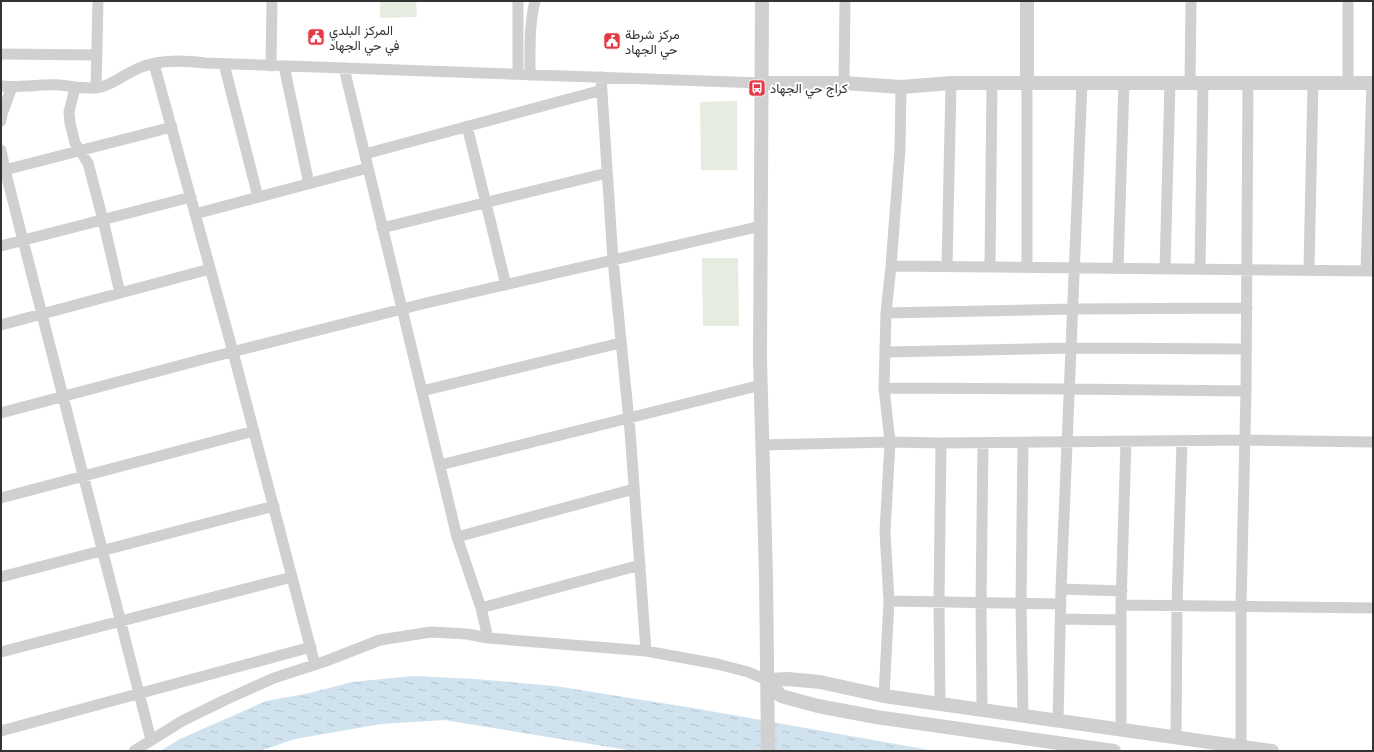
<svg xmlns="http://www.w3.org/2000/svg" width="1374" height="752" font-family="Helvetica,Vazirmatn,sans-serif">
<style>
.grass{fill:#e6ecdf}
.water{fill:url(#water-ripples)}
.lines{fill:none;stroke-linecap:round;stroke-linejoin:round}
.minor{stroke:#d0d0d0;stroke-width:11}
.tertiary{stroke:#d0d0d0;stroke-width:14}
.labels{text-anchor:middle;dominant-baseline:central;stroke-width:4;stroke-linejoin:round;paint-order:stroke}
.poi-label{font-size:13px;fill:#333;stroke:#fff;text-anchor:start}
</style>
<defs>
<pattern id="water-ripples" width="26" height="14" patternUnits="userSpaceOnUse"><rect width="26" height="14" fill="#cfe2ee"/><path d="M2 4q2-2 4 0t4 0M15 11q2-2 4 0t4 0" fill="none" stroke="#b2c2cd"/></pattern>
</defs>
<rect width="100%" height="100%" fill="#fff"/>
<path class="grass" d="M380 1H416L417 17 380 18Z
M737 101V170H701L700 102Z
M702 258H738L739 326H703Z"/>
<path class="water" d="M413 676 475 679 555 686 693 708 935 751H634L444 720 381 724 295 739 260 751H160L180 739 266 701 310 693 352 682Z"/>
<g class="lines">
<path class="minor" d="M1348 1V83
M1 54 97 55
M154 64 233 352 315 665
M224 64 258 197
M271 66 272 1
M284 66 309 184
M344 68 457 537 481 608 488 638
M518 74V1
M530 75C530 50 529 25 535 1
M601 77 613 260 630 431 646 651
M844 83 845 1
M1190 83 1191 1
M1 86C20 88 40 84 59 85 73 86 87 90 101 87 112 84 121 77 131 72 153 59 181 60 205 63L761 83
M75 88 69 112 70 123 75 143 88 163 103 220 120 293
M96 88 98 1
M1 121 2 114 12 87
M467 126 506 285
M1 150 5 170 151 740
M365 154 602 90
M1 171 172 127
M195 214 368 168
M382 228 607 173
M1 246 191 197
M891 266 1373 271
M947 266 951 83
M990 267 992 83
M1027 267V83
M1118 268 1124 83
M1165 269 1170 83
M1200 269 1203 83
M1309 270 1313 83
M1366 271 1372 83
M886 313 1072 309 1247 308
M1 325 210 269
M886 352 1071 348 1246 349
M884 388 1069 389 1246 391
M422 391 620 343
M1 413 204 359 426 303 761 226
M1023 442 1021 603 1023 716
M762 445 890 442 941 443 1246 440 1373 442
M440 465 761 385
M1 498 254 431
M457 537 634 489
M1 577 274 506
M1061 589 1122 591
M889 601 1061 604
M1121 605 1373 608
M481 608 640 565
M1060 619 1121 620
M1 652 292 577
M884 696 889 601 885 532 890 442 884 388 886 313 891 266 900 149 901 87
M940 704 939 602 941 443
M982 710 981 603 983 443
M1058 721 1061 589 1082 83
M1121 730V605L1126 441
M1 731 311 647
M1176 738 1177 605 1182 441
M1241 747V606L1246 391 1248 83
M134 751 182 721 225 700 274 678 326 661 380 640 431 632 467 634 488 638 646 651 717 664 748 672 767 680"/>
<path class="tertiary" d="M762 1 760 360 766 576 768 751
M1027 1V83
M761 83H844L901 87 951 83H1373
M767 680 788 679 820 682 884 696 1272 751
M767 680 781 696 818 706 876 717 1114 751"/>
</g>
<defs>
<symbol id="civic-square" viewBox="-11 -11 22 22"><rect x="-9" y="-9" width="18" height="18" rx="4" fill="#e63946" stroke="#fff"/><path d="M-.6-6.5H3V-4.5H.6V-3L4-1V1h2V6H-6V1h2V-1L-.6-3ZM-1.2 2.5V6h2.4V2.5Z" fill="#fff"/></symbol>
<symbol id="bus-square" viewBox="-11 -11 22 22"><rect x="-9" y="-9" width="18" height="18" rx="4" fill="#e63946" stroke="#fff"/><path d="M-5-6H5V4H4V6H2V4H-2V6H-4V4H-5ZM-3.5-4V0h7V-4ZM-3.5 1.2v1.5H-2V1.2ZM2 1.2v1.5H3.5V1.2Z" fill="#fff"/></symbol>
</defs>
<g fill-rule="evenodd">
<use href="#civic-square" x="306" y="27" width="20" height="20"/>
<use href="#civic-square" x="602" y="31" width="20" height="20"/>
<use href="#bus-square" x="747" y="78" width="20" height="20"/>
</g>
<g class="labels">
<g class="poi-label">
<text x="329" y="30">المركز البلدي<tspan x="329" dy="15">في حي الجهاد</tspan></text>
<text x="625" y="34">مركز شرطة<tspan x="625" dy="15">حي الجهاد</tspan></text>
<text x="770" y="88">كراج حي الجهاد</text>
</g>
</g>
<rect width="1374" height="752" fill="none" stroke="#333333" stroke-width="4"/>
</svg>
